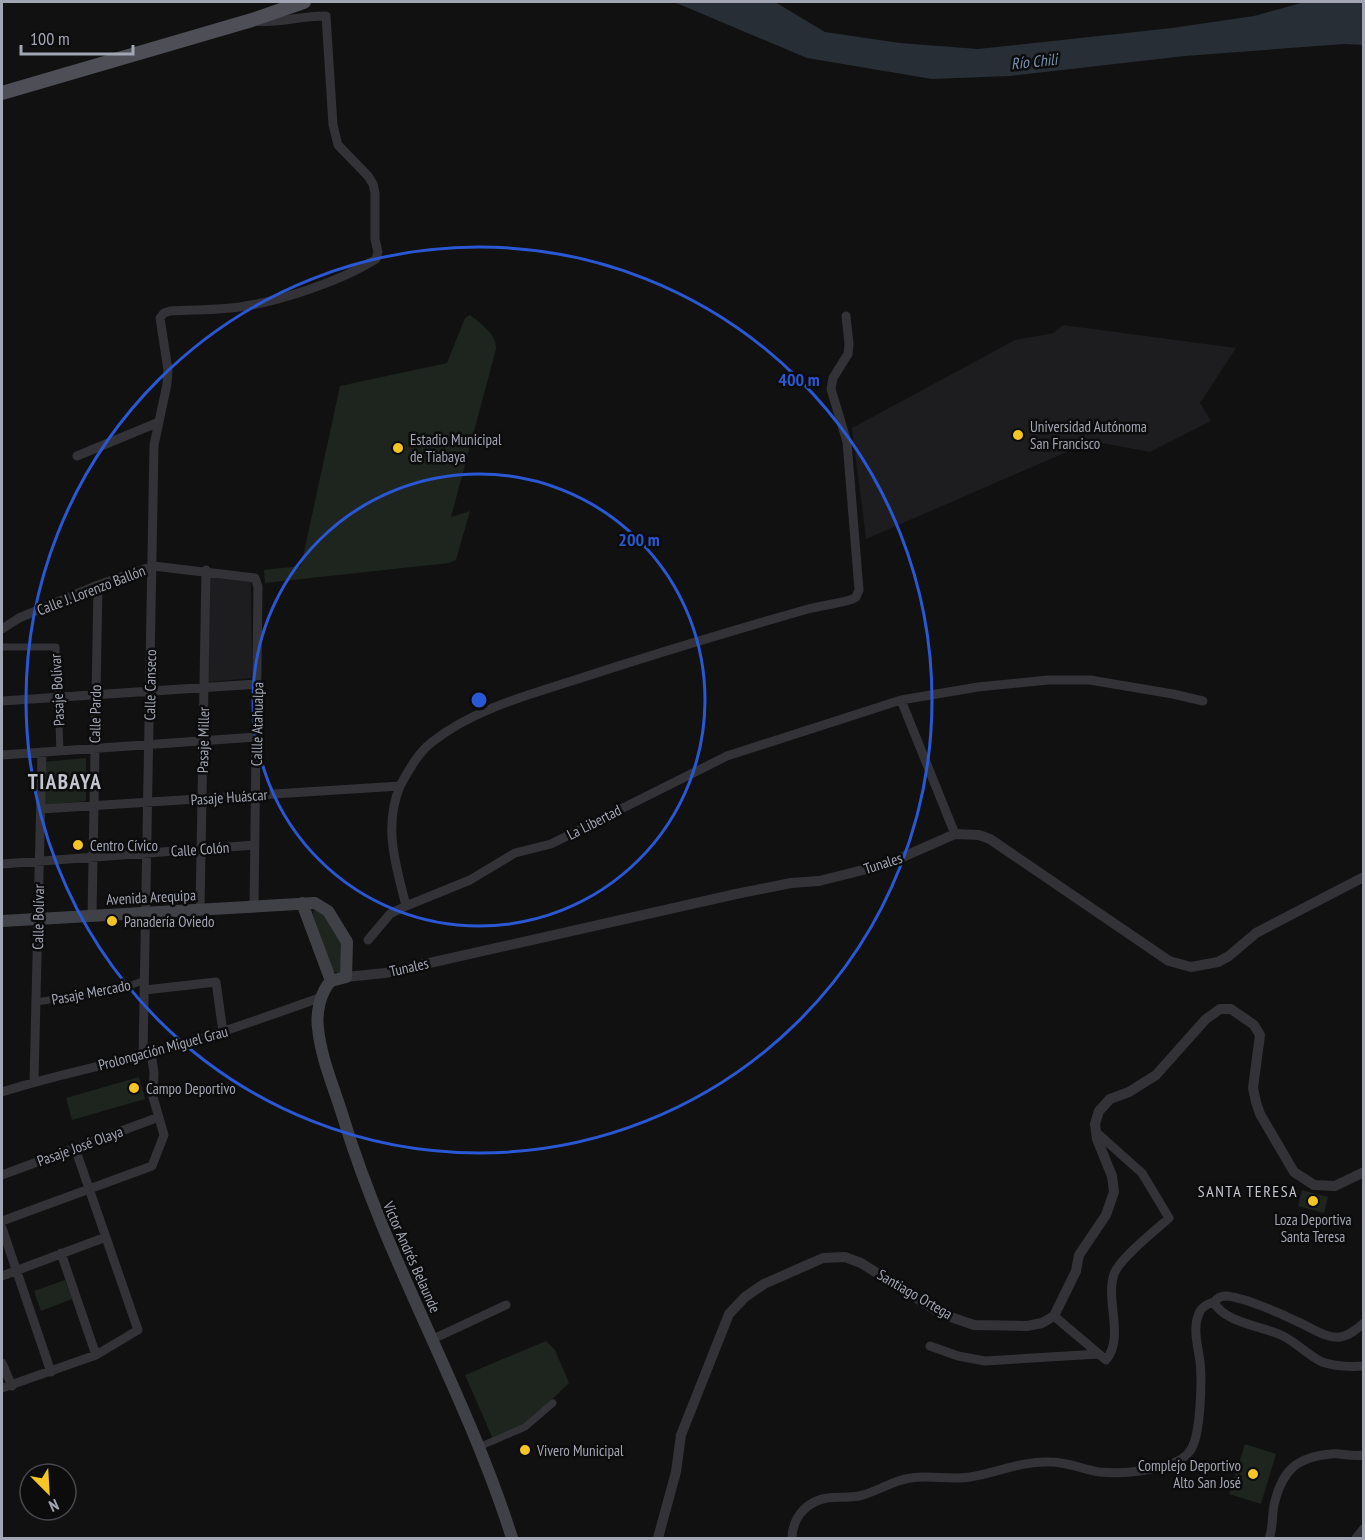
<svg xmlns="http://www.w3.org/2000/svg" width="1365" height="1540" font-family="'PT Sans Narrow',sans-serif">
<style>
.built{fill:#1d1d1f}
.green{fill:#1d251e}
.water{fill:#272e36}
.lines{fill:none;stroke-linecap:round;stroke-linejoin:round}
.pedestrian{stroke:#323237;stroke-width:7}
.minor{stroke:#323237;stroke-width:9}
.tertiary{stroke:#323237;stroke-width:10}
.secondary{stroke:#404147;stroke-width:12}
.primary{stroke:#4e4f56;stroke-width:14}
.ring{fill:none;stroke:#2a57d4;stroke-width:3}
.poi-dot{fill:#f5c526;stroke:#0c0c0d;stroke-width:2}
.labels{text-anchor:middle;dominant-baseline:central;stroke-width:5;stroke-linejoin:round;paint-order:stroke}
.poi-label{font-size:15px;fill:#a2a5b3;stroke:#0c0c0d;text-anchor:start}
.street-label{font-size:15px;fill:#a2a5b3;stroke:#0c0c0d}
.water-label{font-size:16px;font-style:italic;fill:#7790b0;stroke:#0c0c0d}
.neighbourhood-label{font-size:16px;letter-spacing:1.5px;fill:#c3c5cf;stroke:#0c0c0d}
.district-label{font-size:21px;font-weight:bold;letter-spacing:1.5px;fill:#c3c5cf;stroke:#0c0c0d}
.centre{fill:#2a57d4;stroke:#0c0c0d;stroke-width:3}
.ring-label{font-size:18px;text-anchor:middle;font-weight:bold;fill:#2a57d4;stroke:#0c0c0d;stroke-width:5;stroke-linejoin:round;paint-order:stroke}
</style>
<rect width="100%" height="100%" fill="#111112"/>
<path class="built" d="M1063 325 1236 348 1200 403 1211 421 1150 452 1092 441 866 539 852 428 1015 340 1054 333Z
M207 577 251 582 252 678 208 682Z"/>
<path class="green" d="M470 315C481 324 497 334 496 349L451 517 470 511 456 560 449 563 265 583 264 570 301 566 340 386 447 363 465 318Z
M86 758V801L42 805V762Z
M319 908 347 949 340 974 333 971 313 915V911Z
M139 1077 145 1099 72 1120 66 1098Z
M1302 1190 1328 1197 1324 1213 1298 1206Z
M65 1280 72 1299 41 1311 34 1291Z
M546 1341 555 1350 569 1383 525 1426 493 1439 465 1375Z
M1245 1444 1276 1454 1261 1504 1229 1494Z"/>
<path class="water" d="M674 2H775L825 32 900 43 978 49 1172 28 1254 16 1305 2H1363V45L1344 44 1185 56 1010 76 932 79 807 58Z"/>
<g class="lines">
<path class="pedestrian" d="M2 647H56L60 751
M36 1002 121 989 145 980
M479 1447 525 1427 553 1403"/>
<path class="minor" d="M77 456 159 422
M2 629 19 618 98 585 153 566 255 578 258 587 254 907
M901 700 955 834
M2 701 258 684
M2 755 257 737
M400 786C383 828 396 865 406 906L470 880 515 853 551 844 727 756 901 700 978 687 1048 680H1090L1173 694 1203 701
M41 809 400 786C409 770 417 754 432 742 474 709 528 695 578 679 654 654 731 631 808 609 823 605 838 604 853 599L856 597 859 590 847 442 831 389 833 378 848 354 849 344 846 316
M2 864 255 845
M200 910 206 570
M92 916 98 585
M368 940 390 914 406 906
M145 990 216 982 223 1032
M143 1055 154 445 167 384 168 370 160 318 164 313 170 311C193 310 217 310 240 307 281 301 341 281 376 259L378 252 375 239V193L373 184 368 176 338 145 333 125 326 16C302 15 280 24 256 21
M34 1081 42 752
M2 1092C51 1076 102 1066 152 1053 210 1037 266 1017 322 997
M2 1175 159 1117
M2 1221 152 1166 164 1135 153 1097 154 1072 151 1053
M2 1228 51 1372
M61 1253 96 1355
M2 1276 106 1237
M1054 1316 1106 1360C1125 1337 1105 1301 1114 1274 1120 1258 1155 1231 1169 1218L1142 1173 1096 1132
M1364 1323C1357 1329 1349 1336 1340 1337 1326 1339 1309 1326 1296 1321 1280 1313 1243 1297 1226 1296 1220 1296 1218 1298 1214 1302 1224 1323 1263 1326 1283 1336 1297 1343 1309 1356 1322 1362 1336 1367 1349 1367 1364 1366
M433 1339 506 1305
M930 1346 958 1356 985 1361 1099 1354
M2 1363 12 1386
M2 1388 96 1355 138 1330 75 1148
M792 1538C792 1525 799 1511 811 1504 825 1494 843 1499 859 1496 878 1492 892 1480 911 1478 930 1475 950 1480 970 1477 998 1473 1020 1461 1050 1462 1067 1462 1083 1469 1099 1472 1113 1473 1127 1473 1140 1471 1155 1469 1181 1464 1190 1451 1201 1436 1202 1381 1200 1361 1198 1348 1193 1329 1198 1316 1200 1308 1207 1304 1214 1302
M1269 1538C1274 1527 1271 1514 1275 1501 1283 1470 1297 1457 1331 1454 1342 1453 1352 1457 1364 1455
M1356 1538 1364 1528"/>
<path class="tertiary" d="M346 977 385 973 736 894 791 883 819 881 887 864 955 834 979 835 990 839 1169 961 1191 967 1218 962 1229 956 1256 933 1364 877
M658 1538 676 1472 681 1435 729 1314 745 1297 764 1284 823 1258 845 1257 861 1263 942 1314 974 1325 1027 1326 1042 1323 1054 1316 1076 1271 1079 1255 1106 1215 1114 1192 1112 1176 1097 1139 1095 1124 1099 1111 1110 1099 1129 1092 1156 1075 1206 1019 1220 1009H1231L1254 1025 1260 1035 1253 1088 1256 1102 1260 1114 1294 1172 1314 1185 1335 1186 1364 1172"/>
<path class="secondary" d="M302 903 331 981
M2 921 315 903 328 911 347 942 346 977 331 981
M331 981C320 992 316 1014 318 1028 321 1059 335 1090 344 1120 388 1264 467 1395 512 1538"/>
<path class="primary" d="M2 93 252 20 304 2"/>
</g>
<g class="ring">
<circle cx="479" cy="700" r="226"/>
<circle cx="479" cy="700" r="453"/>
</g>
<g class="poi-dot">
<circle cx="1018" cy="435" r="6"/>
<circle cx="398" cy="448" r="6"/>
<circle cx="78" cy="845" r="6"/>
<circle cx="112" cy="921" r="6"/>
<circle cx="134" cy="1088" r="6"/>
<circle cx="1313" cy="1201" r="6"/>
<circle cx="525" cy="1450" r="6"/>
<circle cx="1253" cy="1474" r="6"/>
</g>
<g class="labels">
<g class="poi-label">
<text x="1030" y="426">Universidad Autónoma<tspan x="1030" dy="17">San Francisco</tspan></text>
<text x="410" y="439">Estadio Municipal<tspan x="410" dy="17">de Tiabaya</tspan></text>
<text x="90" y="845">Centro Cívico</text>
<text x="124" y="921">Panadería Oviedo</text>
<text x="146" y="1088">Campo Deportivo</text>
<text x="1313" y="1219" text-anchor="middle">Loza Deportiva<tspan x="1313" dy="17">Santa Teresa</tspan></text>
<text x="537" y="1450">Vivero Municipal</text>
<text x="1241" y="1465" text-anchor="end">Complejo Deportivo<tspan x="1241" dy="17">Alto San José</tspan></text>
</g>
<g class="street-label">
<text transform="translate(91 590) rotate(-21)">Calle J. Lorenzo Ballón</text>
<text transform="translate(150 685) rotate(-89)">Calle Canseco</text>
<text transform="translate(57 690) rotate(-93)">Pasaje Bolívar</text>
<text transform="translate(95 714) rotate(-89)">Calle Pardo</text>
<text transform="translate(257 724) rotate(-89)">Callle Atahualpa</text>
<text transform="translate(203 740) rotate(-89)">Pasaje Miller</text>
<text transform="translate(229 797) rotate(-4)">Pasaje Huáscar</text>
<text transform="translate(594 822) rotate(-27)">La Libertad</text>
<text transform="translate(200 849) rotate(-4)">Calle Colón</text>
<text transform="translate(883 863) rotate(-18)">Tunales</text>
<text transform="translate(151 897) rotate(-3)">Avenida Arequipa</text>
<text transform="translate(38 917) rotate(-89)">Calle Bolívar</text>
<text transform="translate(409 967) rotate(-13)">Tunales</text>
<text transform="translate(91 992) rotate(-11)">Pasaje Mercado</text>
<text transform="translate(163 1048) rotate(-15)">Prolongación Miguel Grau</text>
<text transform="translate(80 1146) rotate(-20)">Pasaje José Olaya</text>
<text transform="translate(412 1257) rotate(66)">Víctor Andrés Belaunde</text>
<text transform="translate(915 1294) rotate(30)">Santiago Ortega</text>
</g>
<g class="water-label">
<text transform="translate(1034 61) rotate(-6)">Río Chili</text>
</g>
<g class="neighbourhood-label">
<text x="1248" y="1191">SANTA TERESA</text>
</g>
<g class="district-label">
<text x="65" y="781">TIABAYA</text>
</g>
</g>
<circle cx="479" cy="700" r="9" class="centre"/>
<g class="ring-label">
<text x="799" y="386">400 m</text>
<text x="639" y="546">200 m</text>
</g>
<rect width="1365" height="1540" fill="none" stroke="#a2a5b3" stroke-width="6"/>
<g transform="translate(48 1492) rotate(156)"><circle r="28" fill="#0c0c0d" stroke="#48494f" stroke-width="1.5"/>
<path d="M0-4.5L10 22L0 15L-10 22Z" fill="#f5c526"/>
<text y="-9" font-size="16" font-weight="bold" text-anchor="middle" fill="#a2a5b3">N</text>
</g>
<path d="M21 45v9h112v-9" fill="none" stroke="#a2a5b3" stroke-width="3"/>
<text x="30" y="45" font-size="18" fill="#a2a5b3" stroke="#0c0c0d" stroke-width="4.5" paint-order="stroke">100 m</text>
</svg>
